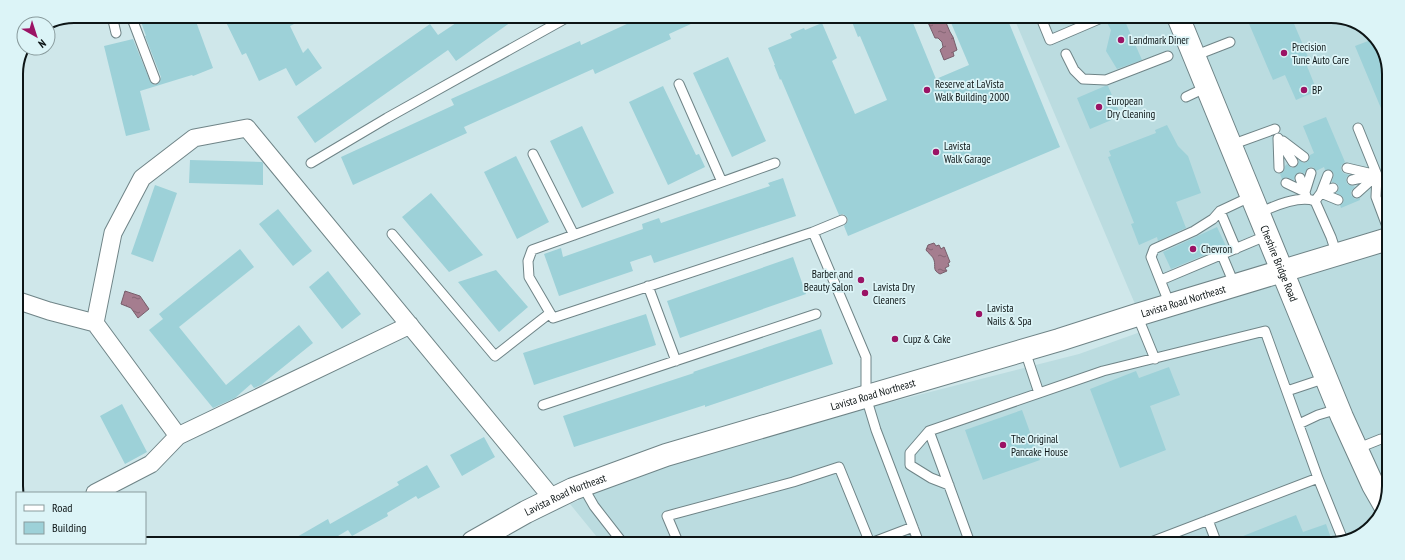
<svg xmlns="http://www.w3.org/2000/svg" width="1405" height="560" font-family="'PT Sans Narrow',sans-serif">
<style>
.built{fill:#bbdce0}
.water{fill:url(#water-ripples);stroke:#775e6b}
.building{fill:#9dd1d8}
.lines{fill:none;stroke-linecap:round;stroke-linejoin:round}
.service-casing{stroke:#6f8487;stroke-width:11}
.minor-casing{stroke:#6f8487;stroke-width:19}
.secondary-casing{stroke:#6f8487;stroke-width:24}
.service{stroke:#fff;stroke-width:9}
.minor{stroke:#fff;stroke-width:17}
.secondary{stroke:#fff;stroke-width:22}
.poi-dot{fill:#9b1365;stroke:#dcf4f7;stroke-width:1.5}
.labels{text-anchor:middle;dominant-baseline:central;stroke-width:3.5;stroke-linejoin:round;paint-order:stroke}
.poi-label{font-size:11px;fill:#0d1516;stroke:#dcf4f7;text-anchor:start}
.street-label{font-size:11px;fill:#0d1516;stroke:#dcf4f7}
.rim{fill:none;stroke:#0d1516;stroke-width:2}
</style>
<defs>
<pattern id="water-ripples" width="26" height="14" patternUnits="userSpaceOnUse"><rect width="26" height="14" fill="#a57d8f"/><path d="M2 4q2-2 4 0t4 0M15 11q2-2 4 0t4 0" fill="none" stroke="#856574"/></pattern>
</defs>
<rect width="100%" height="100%" fill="#cfe7ea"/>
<path class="built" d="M1014 18 1350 19 1377 39 1389 70 1386 505 1366 532 1331 544 601 542 570 504 676 457 1079 354 1146 330Z"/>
<path class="water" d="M926 18H944L950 32 953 37 957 50 953 52 954 56 944 60 940 50 943 47 942 42 938 38H935Z
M934 243 936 246 939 245 941 249 944 247 950 262 948 263 949 266 945 268 947 271 940 274C932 270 936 267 934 260 933 256 928 253 926 250L928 245Z
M125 291 140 296 149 309 138 318 131 308 121 304Z"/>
<path class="building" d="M139 16H194L213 68 193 76 192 75 140 91 150 130 126 136 104 46 133 39 150 81 154 85 159 83 161 77 145 36H146Z
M223 16 308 17 290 26 303 53 308 48 322 68 296 86 286 68 259 81 246 53 242 55Z
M465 17H518L456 61 448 50 315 143 297 117 430 24 438 35Z
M642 17 704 18 669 34 671 39 595 74 593 69 464 127 467 133 353 185 341 157 454 105 451 99 580 41 581 45Z
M852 18H911L936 79 969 65 949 18H1007L1060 147 848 236 844 226 848 221 847 217 843 214 839 215 781 79 780 80 774 65H775L768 48 792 38 790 34 804 28 805 30 822 23 837 58 832 61 855 114 887 100 860 36 858 37 852 22 854 21Z
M1105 19H1124L1142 60 1117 69 1106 51 1111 30Z
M1247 19H1292L1311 64 1307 66 1317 91 1296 100 1285 75 1273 80Z
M1376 38 1389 70 1388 125 1355 46Z
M728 57 766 141 732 157 693 73Z
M663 86 696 155 699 154 705 167 668 185 629 102Z
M1105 86H1108L1121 116 1090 129 1077 98Z
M1326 117 1345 162 1341 166V170L1343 173 1349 175 1346 178 1347 184 1355 187 1351 191V195L1355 199 1360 198V200L1341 208 1340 205 1343 203 1344 199 1342 196 1336 193 1339 189V186L1336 183 1332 182 1334 174 1331 170H1325L1324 167 1316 171 1313 167H1309L1307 169 1304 174 1301 172 1296 174 1294 180 1286 177 1282 179 1280 174 1284 171 1285 166 1287 164 1290 167 1294 168 1298 165 1299 160 1304 163 1308 161 1310 155 1314 153 1303 126Z
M1167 125 1178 146 1188 156 1201 193 1176 202 1186 228 1158 241 1157 237 1139 245 1131 224 1134 223 1108 157 1111 156 1109 151 1156 133 1155 130Z
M582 126 614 193 582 208 550 141Z
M516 156 549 222 517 239 484 172Z
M190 160 262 162 263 163V185L189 183Z
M783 178 796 216 654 263 651 255 630 262 633 271 559 296 544 254 561 248 563 257 643 229 642 224 659 218 661 223 770 186 768 183Z
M155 185 177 193 153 262 131 254Z
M431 193 483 255 449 272 402 217Z
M278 209 312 251 293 266 259 224Z
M1217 227 1226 246 1171 269 1163 252Z
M240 249 254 267 179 327 226 385 299 325 313 343 261 385 254 388 251 384 235 398 213 408 149 330 163 319 159 314Z
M793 257 806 294 680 338 667 301Z
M496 270 528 307 499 332 458 282Z
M328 271 361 314 342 329 309 287Z
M646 314 656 345 534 385 523 353Z
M821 329 833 364 705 407V405L574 447 563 416 694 373 693 372Z
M1169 367 1180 395 1150 406 1166 450 1120 468 1090 389 1136 371 1139 378Z
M122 404 147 452 125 464 100 416Z
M1022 410 1040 460 983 480 965 430Z
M484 437 495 457 462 476 450 455Z
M427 465 440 487 418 499 416 496 387 513 388 516 352 536 348 530 328 542 290 541 328 519 330 524 399 485 397 482Z
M1296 515 1303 532 1326 524 1332 541 1325 544H1223Z"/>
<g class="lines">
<defs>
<path id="service" d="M112 16 116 33
M131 16 155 79
M1041 18 1050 40 1099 19
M1066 54 1074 70 1083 79 1106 80 1168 56
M1194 56 1230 42
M679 84 722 182
M1186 97 1207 87
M1283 141 1304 157
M1231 145 1275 129
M533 154 574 235
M311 163 387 118 568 17
M775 163 532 250 528 261 529 277 553 318 813 232 866 357V397L876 430 919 543
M1279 168 1278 138 1293 162
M1347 168 1377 175 1357 193
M1377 175 1376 197 1388 229
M1300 178 1307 199
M1352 180 1377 175 1358 128
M1286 183 1305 192
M1305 192 1311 173
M1321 193 1338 200
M1321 193 1333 188
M1315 201 1321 193 1328 175
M1220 211 1236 249
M1259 213C1274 206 1299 195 1315 201L1331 237 1337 255
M813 232 842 220
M392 234 495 356 550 313
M1222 255 1235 286
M1161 280 1268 235
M648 286 676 361
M1170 305 1151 257 1154 249 1194 231 1213 219 1220 211 1252 196
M1137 315 1155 359
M1025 351 1039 393
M1287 391 1326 378
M543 405 816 314
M1299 424 1318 415 1338 409
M929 431 970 543
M1356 449 1381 439
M1318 478 1343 540
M582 485 594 506 622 542
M949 485 931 478 910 465V453L929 431 1103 371 1265 331 1318 478 1146 544
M1208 520 1217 544
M678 542 667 516 793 482 839 467 870 543
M871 543 913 527"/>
<path id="minor" d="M16 300 49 311 95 323 178 436
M95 323 113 233 142 178 194 138 247 128 553 499
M95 493 151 464 178 436 410 325"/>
<g id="secondary">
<path id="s1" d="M1179 19 1342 417 1373 485 1385 506"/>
<path id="s2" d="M473 542 526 512 573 489 666 455 1059 340 1137 315 1388 239"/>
</g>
</defs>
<use href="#service" class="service-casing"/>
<use href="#minor" class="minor-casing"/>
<use href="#secondary" class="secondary-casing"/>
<use href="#service" class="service"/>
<use href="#minor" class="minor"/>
<use href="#secondary" class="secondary"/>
</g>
<g class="poi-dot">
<circle cx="1121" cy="40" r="4"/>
<circle cx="1284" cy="53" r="4"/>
<circle cx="927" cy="90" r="4"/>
<circle cx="1304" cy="90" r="4"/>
<circle cx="1099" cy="107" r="4"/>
<circle cx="936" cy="152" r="4"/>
<circle cx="1193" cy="249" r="4"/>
<circle cx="861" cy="280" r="4"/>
<circle cx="865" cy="293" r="4"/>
<circle cx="979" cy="314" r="4"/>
<circle cx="895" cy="339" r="4"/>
<circle cx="1003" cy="445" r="4"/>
</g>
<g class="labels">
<g class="poi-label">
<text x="1129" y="40">Landmark Diner</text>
<text x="1292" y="47">Precision<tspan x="1292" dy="13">Tune Auto Care</tspan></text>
<text x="935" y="84">Reserve at LaVista<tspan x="935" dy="13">Walk Building 2000</tspan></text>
<text x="1312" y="90">BP</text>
<text x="1107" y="101">European<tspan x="1107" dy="13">Dry Cleaning</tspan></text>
<text x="944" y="146">Lavista<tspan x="944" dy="13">Walk Garage</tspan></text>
<text x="1201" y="249">Chevron</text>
<text x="853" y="274" text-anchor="end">Barber and<tspan x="853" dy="13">Beauty Salon</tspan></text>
<text x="873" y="287">Lavista Dry<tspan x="873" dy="13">Cleaners</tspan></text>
<text x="987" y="308">Lavista<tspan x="987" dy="13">Nails &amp; Spa</tspan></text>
<text x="903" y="339">Cupz &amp; Cake</text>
<text x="1011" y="439">The Original<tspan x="1011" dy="13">Pancake House</tspan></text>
</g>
<g class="street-label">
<text stroke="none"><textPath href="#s1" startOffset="264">Cheshire Bridge Road</textPath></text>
<text stroke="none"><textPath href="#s2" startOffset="752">Lavista Road Northeast</textPath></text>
<text stroke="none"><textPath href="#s2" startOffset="428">Lavista Road Northeast</textPath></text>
<text stroke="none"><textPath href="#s2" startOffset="104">Lavista Road Northeast</textPath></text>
</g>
</g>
<path d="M0 0H1405V560H0ZM74 23H1331A51 51 0 0 1 1382 74V486A51 51 0 0 1 1331 537H74A51 51 0 0 1 23 486V74A51 51 0 0 1 74 23Z" fill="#dcf4f7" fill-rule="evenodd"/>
<path class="rim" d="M74 23H1331A51 51 0 0 1 1382 74V486A51 51 0 0 1 1331 537H74A51 51 0 0 1 23 486V74A51 51 0 0 1 74 23Z"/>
<rect x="16" y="492" width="130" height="52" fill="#dcf4f7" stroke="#899b9d"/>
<rect x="24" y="505" width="20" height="6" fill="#ffffff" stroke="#899b9d"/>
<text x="52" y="512" font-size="12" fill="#0d1516">Road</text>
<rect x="24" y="522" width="20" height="12" fill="#9dd1d8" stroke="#899b9d"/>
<text x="52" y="532" font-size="12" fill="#0d1516">Building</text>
<g transform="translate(36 36) rotate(141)"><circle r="19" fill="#dcf4f7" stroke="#899b9d"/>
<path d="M0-3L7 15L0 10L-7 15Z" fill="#9b1365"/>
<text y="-6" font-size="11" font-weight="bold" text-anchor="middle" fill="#0d1516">N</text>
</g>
</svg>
